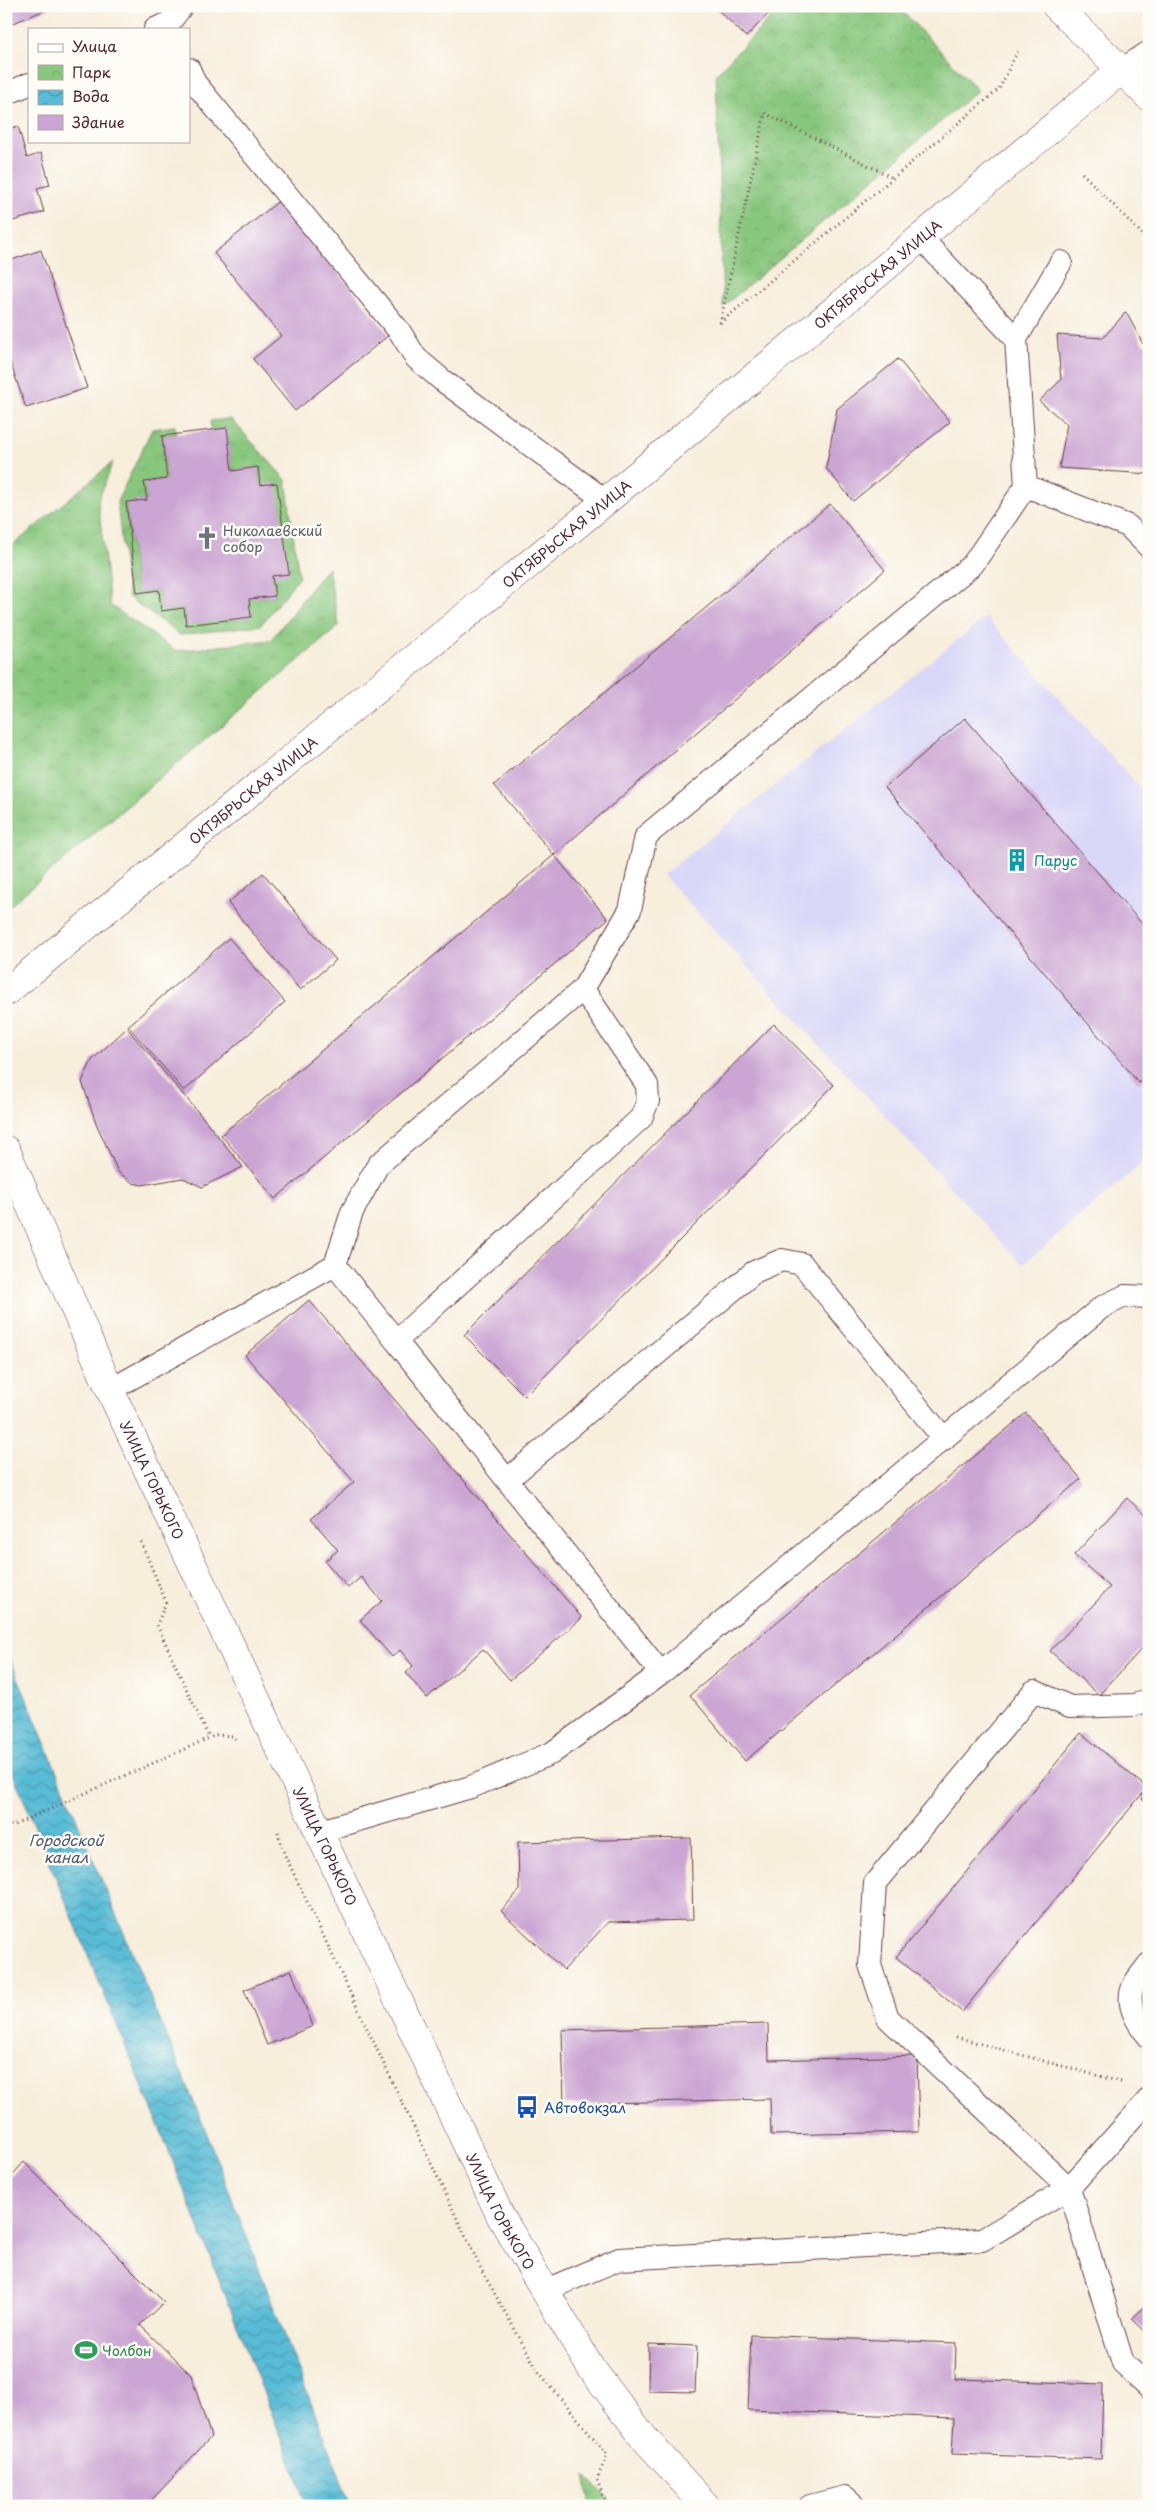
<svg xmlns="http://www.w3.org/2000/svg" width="1155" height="2512" font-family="'Playpen Sans',sans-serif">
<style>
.built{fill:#d9d7f8}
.grass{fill:url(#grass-tufts);stroke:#6a7354}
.park{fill:url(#park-crowns);stroke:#6a7354}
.water{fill:url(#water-waves);stroke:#516e80}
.building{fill:#cba5d3}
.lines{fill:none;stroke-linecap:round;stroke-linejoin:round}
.lane-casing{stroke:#643e46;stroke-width:24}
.street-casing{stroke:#643e46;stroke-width:29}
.secondary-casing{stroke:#643e46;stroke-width:29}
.primary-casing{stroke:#643e46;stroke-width:29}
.path{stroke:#643e46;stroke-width:3;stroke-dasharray:1 4;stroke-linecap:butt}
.lane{stroke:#fff;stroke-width:22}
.street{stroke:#fff;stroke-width:28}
.secondary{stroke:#fff;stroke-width:28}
.primary{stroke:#fff;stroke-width:28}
.labels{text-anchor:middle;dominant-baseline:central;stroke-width:5;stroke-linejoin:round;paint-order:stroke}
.street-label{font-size:14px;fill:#4a1f2b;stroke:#fdfcf7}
.worship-label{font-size:14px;fill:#5b616d;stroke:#fdfcf7;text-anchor:start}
.culture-label{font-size:14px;fill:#0d838f;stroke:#fdfcf7;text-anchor:start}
.transit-label{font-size:14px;fill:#164399;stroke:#fdfcf7;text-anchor:start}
.leisure-label{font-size:14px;fill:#27864d;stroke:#fdfcf7;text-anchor:start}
.water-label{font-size:15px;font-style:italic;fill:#4f5667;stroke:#fdfcf7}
</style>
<defs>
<pattern id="grass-tufts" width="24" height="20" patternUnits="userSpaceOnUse" patternTransform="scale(1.25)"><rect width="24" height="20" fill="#89c77e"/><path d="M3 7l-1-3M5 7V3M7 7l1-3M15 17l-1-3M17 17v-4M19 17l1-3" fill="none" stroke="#78aa6d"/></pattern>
<pattern id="park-crowns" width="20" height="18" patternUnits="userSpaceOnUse" patternTransform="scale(1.25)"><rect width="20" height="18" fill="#89c77e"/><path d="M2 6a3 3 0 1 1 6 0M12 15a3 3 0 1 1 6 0" fill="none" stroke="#78aa6d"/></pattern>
<pattern id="water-waves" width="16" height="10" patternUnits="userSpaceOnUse" patternTransform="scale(1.25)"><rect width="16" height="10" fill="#58bcd6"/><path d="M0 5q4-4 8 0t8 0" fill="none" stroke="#4b98ae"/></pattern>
</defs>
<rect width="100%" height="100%" fill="#fdfcf7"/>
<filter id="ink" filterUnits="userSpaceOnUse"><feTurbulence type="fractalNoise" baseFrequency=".02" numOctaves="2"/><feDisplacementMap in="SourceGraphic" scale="10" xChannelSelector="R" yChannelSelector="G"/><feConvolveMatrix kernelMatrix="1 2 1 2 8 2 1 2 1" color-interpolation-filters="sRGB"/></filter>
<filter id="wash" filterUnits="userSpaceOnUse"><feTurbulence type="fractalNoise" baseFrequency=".0096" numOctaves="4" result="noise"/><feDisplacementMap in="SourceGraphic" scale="20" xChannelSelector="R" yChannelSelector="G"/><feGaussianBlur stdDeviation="1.12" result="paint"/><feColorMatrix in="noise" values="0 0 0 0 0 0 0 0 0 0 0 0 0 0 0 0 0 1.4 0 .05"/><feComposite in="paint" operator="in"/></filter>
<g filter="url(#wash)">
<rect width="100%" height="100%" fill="#f7eedc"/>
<path class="built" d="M986 617 1149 798V1158L1022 1265 663 875Z"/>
<path class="grass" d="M231 419 286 480 299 577 261 625 180 635 128 597 117 502 152 429 175 426 176 434 162 436 167 479 145 482 147 500 126 503 137 593 159 590 161 610 184 608 186 624 249 599 275 596 258 467 232 471 227 428 211 430 210 421Z
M113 462 98 501 110 605 176 651 271 640 328 567 339 626 6 909V551Z
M585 2475 616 2506H590Z"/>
<path class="park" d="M782 6H897L978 90 723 307 716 74Z"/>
<path class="water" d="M6 1649 205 2129 351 2506H308L164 2139 6 1757Z"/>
<g id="blocks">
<path class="building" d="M6 6H55L6 26Z
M714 6H776L746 37Z
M18 126 27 158 41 153 50 185 37 188 44 212 6 223V130Z
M280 200 389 335 295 411 253 359 281 336 214 253Z
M41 250 87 388 26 408 6 350V262Z
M1126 312 1143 344 1149 346V474L1059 468 1067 424 1039 401 1061 380 1057 335 1103 338Z
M898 359 950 422 853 501 826 468 837 409Z
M227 428 232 471 258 467 260 485 277 483 289 574 272 576 275 596 249 599 251 617 186 625 184 608 161 611 159 590 137 593 126 502 147 500 144 482 167 479 162 436Z
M830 504 885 570 554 855 494 785Z
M965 718 1149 932V1075L1139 1083 885 787Z
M554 855 608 919 275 1199 221 1135Z
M263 873 336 960 300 990 228 903Z
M229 938 285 1002 184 1091 128 1026Z
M774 1024 834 1085 525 1396 464 1335Z
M127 1028 204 1119 243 1167 202 1187 183 1178 142 1185 133 1183 118 1172 96 1123 82 1082 92 1060Z
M309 1300 582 1618 510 1680 483 1649 427 1698 406 1673 413 1666 400 1650 392 1657 360 1620 382 1601 361 1577 348 1588 325 1561 338 1550 311 1519 354 1482 245 1355Z
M1026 1413 1081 1479 745 1761 690 1695Z
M1127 1498 1149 1518V1641L1099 1695 1050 1651 1110 1587 1074 1555Z
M1081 1733 1147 1788 962 2012 896 1957Z
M1149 1791V1805L1142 1799Z
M691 1838 693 1920 608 1922 564 1970 501 1911 519 1891 518 1842Z
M291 1970 313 2026 267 2045 244 1990Z
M768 2024 769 2060 917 2056 919 2132 771 2135 770 2099 564 2104 562 2030Z
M24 2162 164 2302 140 2325 191 2375 211 2437 146 2506H6V2182Z
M1149 2301V2335L1132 2319Z
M751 2335 956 2343 955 2379 1103 2384 1101 2459 952 2454 954 2418 748 2410Z
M649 2344 697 2346 695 2392 648 2391Z"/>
</g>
</g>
<g filter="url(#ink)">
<use href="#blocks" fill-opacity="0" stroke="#643e46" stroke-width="1"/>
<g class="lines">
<defs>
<path id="lane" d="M155 29 169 23 182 6
M189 69 195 83 400 332 416 358 442 380 606 501
M1121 70 1149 52
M6 94 29 84
M921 238 1016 339 1026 486 1128 526 1149 547
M1016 339 1061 262
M335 1265 352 1212 378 1165 583 989
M110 1390 335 1265 396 1341 641 1118 648 1101 647 1085 583 989 630 910 646 836 973 564 1026 486
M507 1480 754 1272 782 1260 802 1264 944 1439
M661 1673 1102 1307 1125 1296 1149 1297
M1149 1701 1134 1705 1070 1707 1034 1691 875 1883 870 1965 888 2018 1069 2188 1123 2363 1149 2387
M317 1832 471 1787 552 1753 661 1673 396 1341
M1149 1964C1144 1971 1136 1979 1133 1987 1125 2005 1138 2024 1149 2037
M546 2290 619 2259 982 2240 1069 2188 1149 2099
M810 2506 845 2497 855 2506"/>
<g id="street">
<path id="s1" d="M6 1150 110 1390 501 2217 591 2368 645 2439 706 2506"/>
</g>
<g id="secondary">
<path id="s2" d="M6 992 606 501 1121 70"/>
</g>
<path id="primary" d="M1056 6 1149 97"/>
</defs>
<use href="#lane" class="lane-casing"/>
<use href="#street" class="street-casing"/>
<use href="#secondary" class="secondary-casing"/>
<use href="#primary" class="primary-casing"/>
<path class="path" d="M1082 173 1149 241
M720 323 999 89 1019 48
M720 323 765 113 893 178
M141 1542 166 1602 157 1625 209 1738
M6 1823 12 1826 216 1735 233 1736 235 1739
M278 1832 284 1853 482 2271 538 2371 607 2454 597 2480 607 2506
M956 2037 1121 2082"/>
<use href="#lane" class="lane"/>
<use href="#street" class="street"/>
<use href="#secondary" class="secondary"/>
<use href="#primary" class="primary"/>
</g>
</g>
<defs>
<symbol id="church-bare" viewBox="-9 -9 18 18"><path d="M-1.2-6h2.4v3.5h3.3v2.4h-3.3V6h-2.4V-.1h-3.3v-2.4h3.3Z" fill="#6b7280" stroke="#fdfcf7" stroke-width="2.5" paint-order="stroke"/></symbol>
<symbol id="building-bare" viewBox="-9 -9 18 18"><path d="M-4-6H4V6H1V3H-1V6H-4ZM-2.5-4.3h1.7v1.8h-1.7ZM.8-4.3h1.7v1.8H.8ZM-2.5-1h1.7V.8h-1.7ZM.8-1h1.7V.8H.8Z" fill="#0f9aa8" stroke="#fdfcf7" stroke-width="2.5" paint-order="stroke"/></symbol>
<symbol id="bus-bare" viewBox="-9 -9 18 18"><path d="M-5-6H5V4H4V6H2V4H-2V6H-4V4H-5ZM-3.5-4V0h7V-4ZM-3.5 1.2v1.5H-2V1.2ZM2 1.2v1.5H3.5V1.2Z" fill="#1a4fb4" stroke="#fdfcf7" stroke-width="2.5" paint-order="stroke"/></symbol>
<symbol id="stadium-bare" viewBox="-9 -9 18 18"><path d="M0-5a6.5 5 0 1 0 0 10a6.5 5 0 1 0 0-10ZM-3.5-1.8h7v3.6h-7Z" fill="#2e9e5b" stroke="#fdfcf7" stroke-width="2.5" paint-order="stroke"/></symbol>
</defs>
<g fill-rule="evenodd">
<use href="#church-bare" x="191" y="522" width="32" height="32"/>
<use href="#building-bare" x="1001" y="844" width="32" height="32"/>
<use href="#bus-bare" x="511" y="2091" width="32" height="32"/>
<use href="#stadium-bare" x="70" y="2334" width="32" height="32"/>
</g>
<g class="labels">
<g class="street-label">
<text stroke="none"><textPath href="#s2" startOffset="1129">ОКТЯБРЬСКАЯ УЛИЦА</textPath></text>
<text stroke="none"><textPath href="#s2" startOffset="724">ОКТЯБРЬСКАЯ УЛИЦА</textPath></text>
<text stroke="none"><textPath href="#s2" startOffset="319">ОКТЯБРЬСКАЯ УЛИЦА</textPath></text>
<text stroke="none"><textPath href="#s1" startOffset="361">УЛИЦА ГОРЬКОГО</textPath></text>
<text stroke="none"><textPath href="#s1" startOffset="766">УЛИЦА ГОРЬКОГО</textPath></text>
<text stroke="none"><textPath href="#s1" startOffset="1171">УЛИЦА ГОРЬКОГО</textPath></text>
</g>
<g class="worship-label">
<text x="223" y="530">Николаевский<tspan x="223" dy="16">собор</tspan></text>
</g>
<g class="culture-label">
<text x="1034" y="860">Парус</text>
</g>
<g class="transit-label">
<text x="544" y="2107">Автовокзал</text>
</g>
<g class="leisure-label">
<text x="102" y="2350">Чолбон</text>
</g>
<g class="water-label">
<text x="66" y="1839">Городской<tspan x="66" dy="17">канал</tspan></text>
</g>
</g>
<rect width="1155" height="2512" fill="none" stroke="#fdfcf7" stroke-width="25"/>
<rect x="28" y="28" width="162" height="115" fill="#fdfcf7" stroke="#b5a4a5"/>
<rect x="38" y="44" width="25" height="8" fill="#ffffff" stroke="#b5a4a5"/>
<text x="72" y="52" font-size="15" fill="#4a1f2b">Улица</text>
<rect x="38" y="65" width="25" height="15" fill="url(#park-crowns)" stroke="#b5a4a5"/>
<text x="72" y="78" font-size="15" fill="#4a1f2b">Парк</text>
<rect x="38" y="90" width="25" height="15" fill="url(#water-waves)" stroke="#b5a4a5"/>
<text x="72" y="102" font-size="15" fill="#4a1f2b">Вода</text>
<rect x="38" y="115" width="25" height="15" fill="#cba5d3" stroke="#b5a4a5"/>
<text x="72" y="128" font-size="15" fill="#4a1f2b">Здание</text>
</svg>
